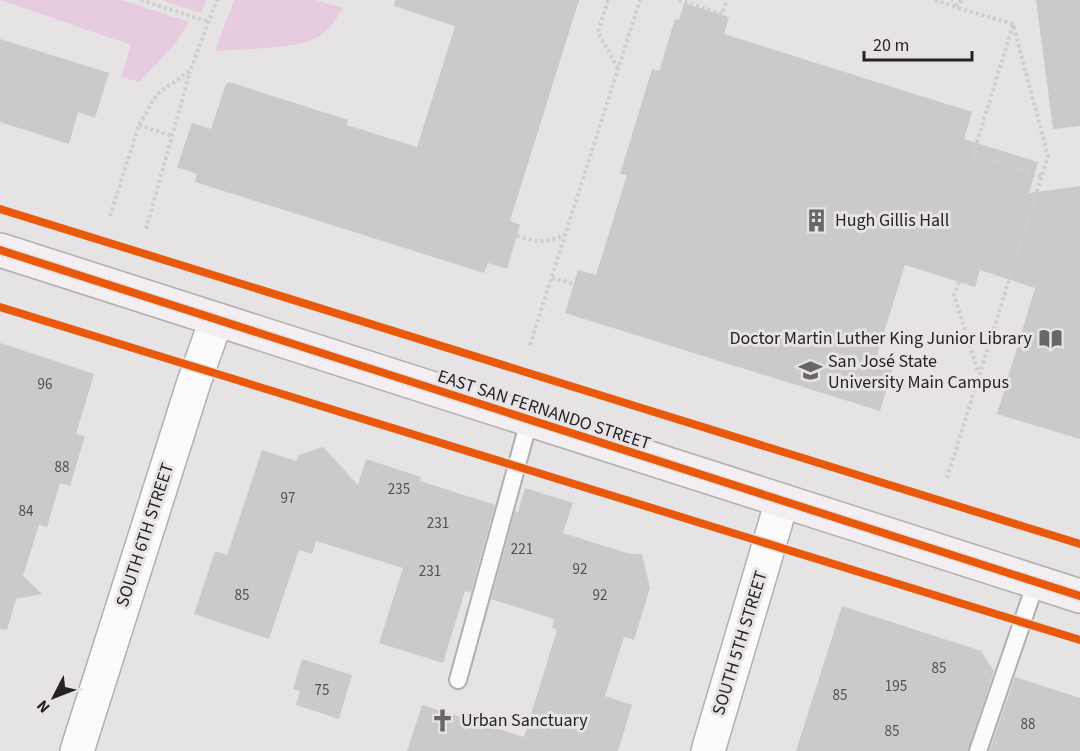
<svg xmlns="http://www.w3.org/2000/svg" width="1080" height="751" font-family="'Source Sans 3',sans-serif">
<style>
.green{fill:#e7cce0}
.building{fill:#cacacb}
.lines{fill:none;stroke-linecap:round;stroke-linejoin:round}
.lane-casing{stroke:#b1afb0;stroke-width:20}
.street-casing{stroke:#b1afb0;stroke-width:36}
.secondary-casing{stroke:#b1afb0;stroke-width:36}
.path{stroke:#cecece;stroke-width:4;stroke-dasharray:3 3;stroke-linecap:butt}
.lane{stroke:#fbfbfb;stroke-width:16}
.street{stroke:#fbfbfb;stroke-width:33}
.secondary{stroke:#f2eef1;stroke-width:33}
.cycleway-casing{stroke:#e7e2e5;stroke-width:11}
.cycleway{stroke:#e8590c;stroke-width:8}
.labels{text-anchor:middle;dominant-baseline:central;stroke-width:6;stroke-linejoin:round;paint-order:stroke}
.number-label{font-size:15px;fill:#515051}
.poi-label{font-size:18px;fill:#252325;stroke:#e7e2e5;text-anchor:start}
.street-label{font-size:18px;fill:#252325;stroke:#e7e2e5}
</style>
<rect width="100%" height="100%" fill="#e6e3e5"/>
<path class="green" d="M0 0H122L189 22 176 43 139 82 121 77 131 45Z
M161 0H206L201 13Z
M234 0H315L343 8C336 20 327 33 314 39 293 49 239 49 215 51Z"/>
<path class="building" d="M395 0H579L510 221 520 225 507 269 488 263 484 273 195 182 197 174 177 167 192 123 211 129 225 86 229 82 348 120 347 125 417 147 455 26 394 6Z
M1036 0H1080V126L1053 129Z
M684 3 729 17 724 34 972 112 964 139 1038 162 1029 193 1080 186V439L997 414 1035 288 980 270 975 287 905 265 875 362 893 368 880 411 565 313 578 270 596 275 627 175 620 174 652 69 659 71 675 19 679 20Z
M0 39 109 73 95 118 78 112 69 144 0 122Z
M0 343 94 374 76 434 85 436 70 486 60 483 47 527 39 525 23 576 42 594 16 599 7 630 0 629Z
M323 447 358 485 366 459 421 477 420 481 495 505 471 593 465 591 443 663 379 643 403 568 316 541 312 554 299 550 269 639 194 614 215 551 227 555 262 450 296 461 299 455Z
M525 488 573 503 563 533 630 554H642L650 588 634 640 624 637 605 696 632 705 618 751H407L422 705 524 737 557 630 552 628 554 619 491 599 515 511 518 512Z
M842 606 981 651 994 671 968 751H796Z
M302 659 352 675 339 719 296 705 300 691 293 689Z
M1015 677 1080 698V751H989Z"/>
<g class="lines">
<defs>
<path id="lane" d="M458 680 529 421
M978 751 1036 582"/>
<path id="street" d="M77 751 194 382 216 321
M708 751 782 501"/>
<path id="secondary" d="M0 250 1080 596"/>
</defs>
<use href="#lane" class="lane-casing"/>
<use href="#street" class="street-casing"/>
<use href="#secondary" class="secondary-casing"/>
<path class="path" d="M141 0 210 22
M608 0 598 32 618 69
M679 0 722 14 727 0
M935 0 958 8 961 0
M1013 25 973 155 1041 176
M139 125 172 136
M110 216 139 125 157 94 190 71 217 0
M146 229 190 72
M517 236C535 242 548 244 565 234
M552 278 574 284
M959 282 954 295 978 372
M530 345 640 0
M947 478 1048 156 1013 24 958 8 952 0"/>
<use href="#lane" class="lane"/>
<use href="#street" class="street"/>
<use href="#secondary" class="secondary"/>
<defs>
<path id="cycleway" d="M0 209 1080 544
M0 250 1080 596
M0 307 1080 640"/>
</defs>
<use href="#cycleway" class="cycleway-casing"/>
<use href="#cycleway" class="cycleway"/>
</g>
<defs>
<symbol id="building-bare" viewBox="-9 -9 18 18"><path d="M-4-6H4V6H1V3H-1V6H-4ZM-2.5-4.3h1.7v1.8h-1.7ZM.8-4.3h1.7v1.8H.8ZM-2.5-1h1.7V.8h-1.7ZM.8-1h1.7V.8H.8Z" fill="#696668" stroke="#e7e2e5" stroke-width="2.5" paint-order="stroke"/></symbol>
<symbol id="library-bare" viewBox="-9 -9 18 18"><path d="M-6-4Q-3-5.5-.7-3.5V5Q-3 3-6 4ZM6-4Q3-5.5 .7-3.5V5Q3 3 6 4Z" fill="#696668" stroke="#e7e2e5" stroke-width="2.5" paint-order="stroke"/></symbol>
<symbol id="university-bare" viewBox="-9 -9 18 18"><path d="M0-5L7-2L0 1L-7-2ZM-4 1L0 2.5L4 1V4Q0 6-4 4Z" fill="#696668" stroke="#e7e2e5" stroke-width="2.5" paint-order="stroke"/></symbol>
<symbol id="church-bare" viewBox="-9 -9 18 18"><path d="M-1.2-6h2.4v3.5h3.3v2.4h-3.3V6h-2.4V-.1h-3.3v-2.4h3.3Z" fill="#696668" stroke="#e7e2e5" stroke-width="2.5" paint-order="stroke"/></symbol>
</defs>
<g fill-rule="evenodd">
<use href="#building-bare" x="800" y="204" width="33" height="33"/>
<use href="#library-bare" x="1034" y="322" width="33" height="33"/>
<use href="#university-bare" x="794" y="354" width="33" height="33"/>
<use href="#church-bare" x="426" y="704" width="33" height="33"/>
</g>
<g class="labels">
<g class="number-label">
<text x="45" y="384">96</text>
<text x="62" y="467">88</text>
<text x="399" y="489">235</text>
<text x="288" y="498">97</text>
<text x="26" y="511">84</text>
<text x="438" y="523">231</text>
<text x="522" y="549">221</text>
<text x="580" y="569">92</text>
<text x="430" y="571">231</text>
<text x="242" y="595">85</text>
<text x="600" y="595">92</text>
<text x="939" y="668">85</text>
<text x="896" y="686">195</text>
<text x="322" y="690">75</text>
<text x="840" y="695">85</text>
<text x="1028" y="724">88</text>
<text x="892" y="731">85</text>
</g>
<g class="poi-label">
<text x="835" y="220">Hugh Gillis Hall</text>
<text x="1032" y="338" text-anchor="end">Doctor Martin Luther King Junior Library</text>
<text x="828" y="361">San José State<tspan x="828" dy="21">University Main Campus</tspan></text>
<text x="461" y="720">Urban Sanctuary</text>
</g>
<g class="street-label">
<text transform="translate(544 410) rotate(18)">EAST SAN FERNANDO STREET</text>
<text transform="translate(145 535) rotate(-72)">SOUTH 6TH STREET</text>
<text transform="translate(740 643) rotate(-73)">SOUTH 5TH STREET</text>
</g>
</g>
<g transform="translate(54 697) rotate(228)" stroke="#e7e2e5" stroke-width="4.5" paint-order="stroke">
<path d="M0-4.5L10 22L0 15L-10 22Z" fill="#252325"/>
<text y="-9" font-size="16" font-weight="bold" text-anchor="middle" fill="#252325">N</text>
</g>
<path d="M864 51v9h108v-9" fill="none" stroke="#252325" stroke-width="3"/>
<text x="873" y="51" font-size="18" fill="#252325" stroke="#e7e2e5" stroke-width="4.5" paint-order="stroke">20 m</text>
</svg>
